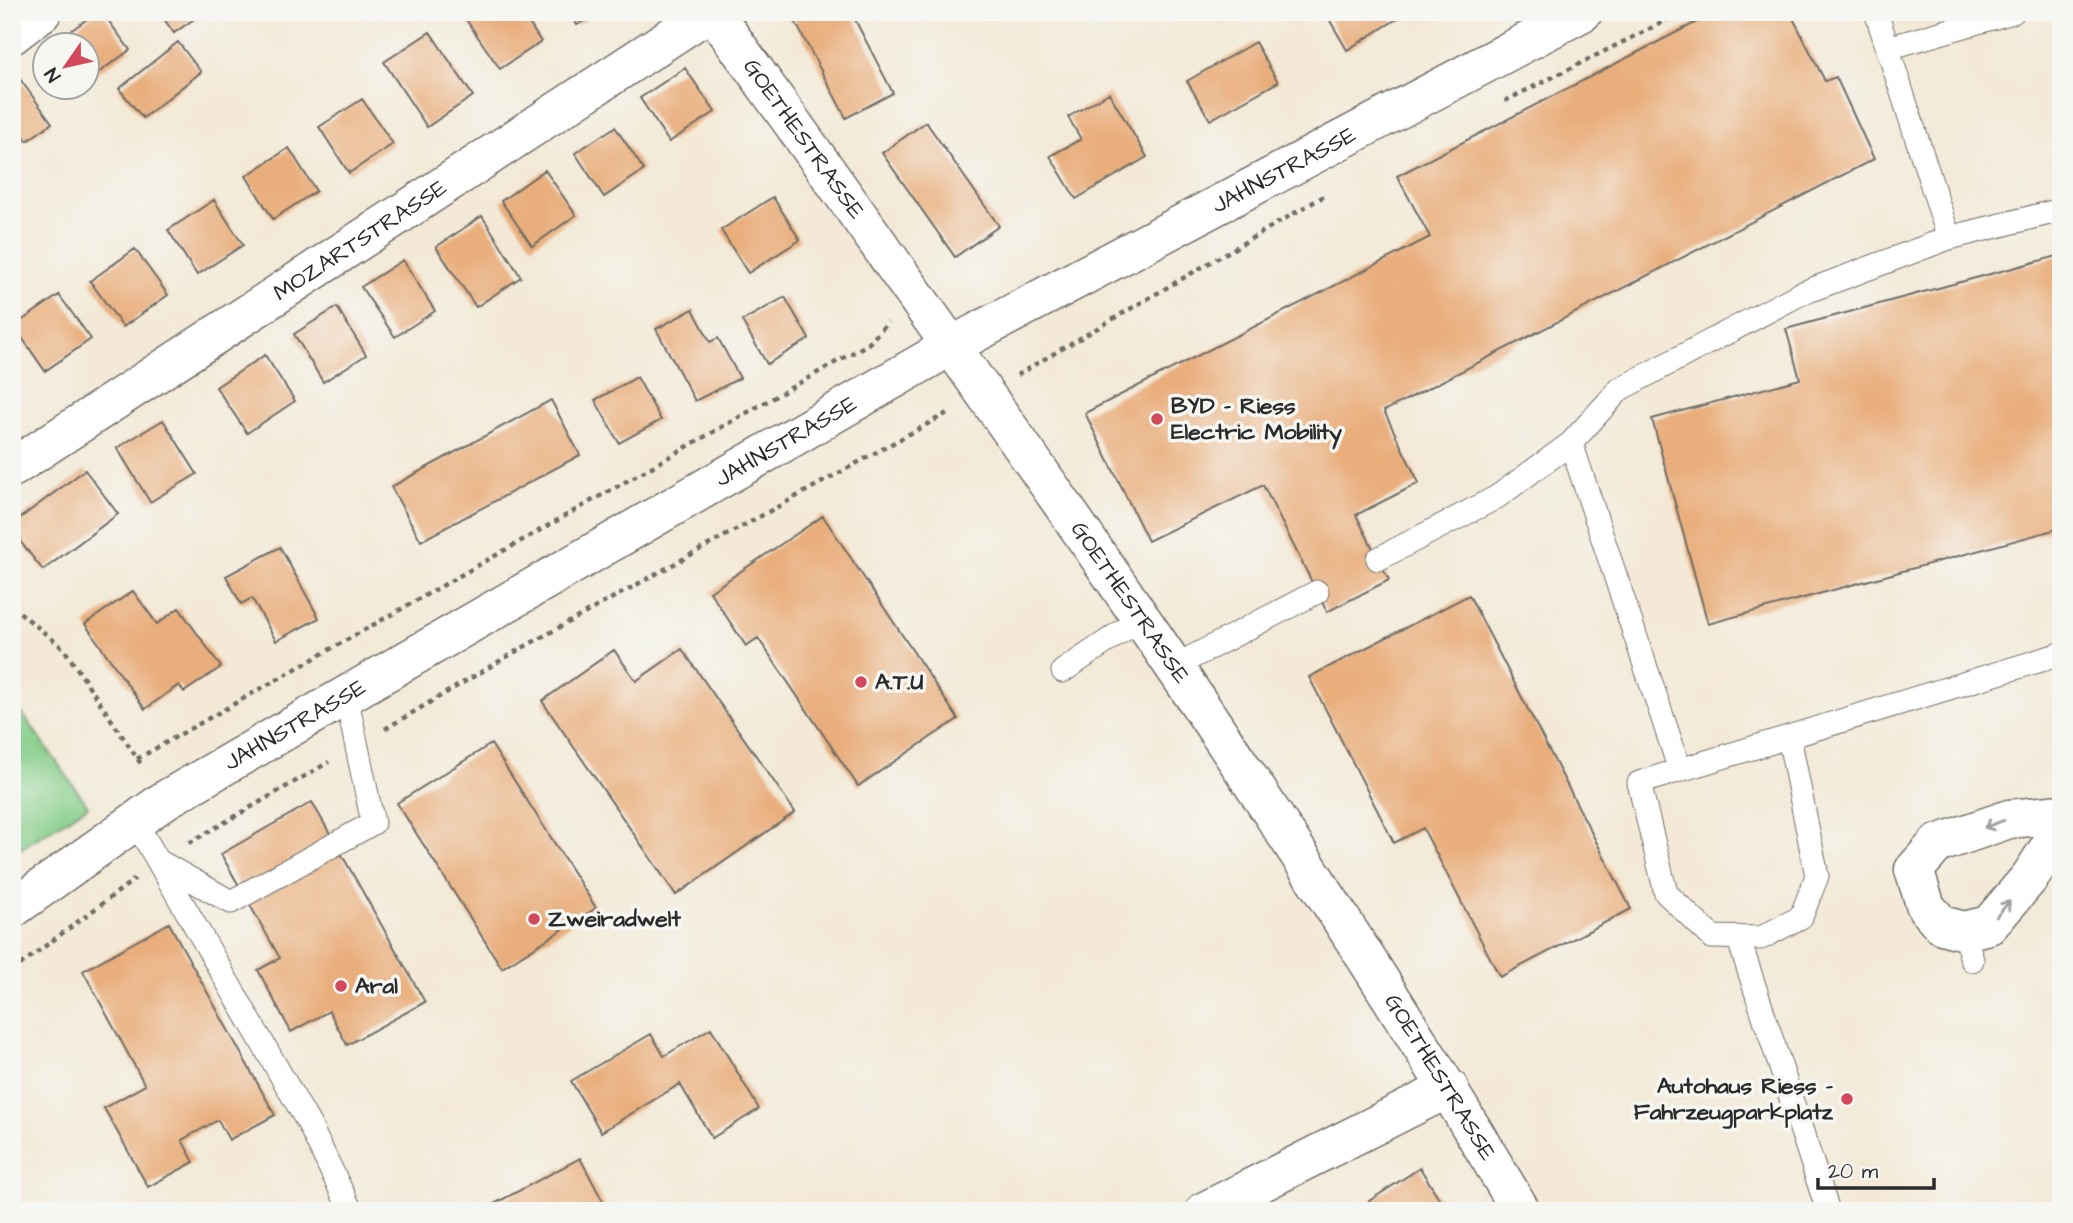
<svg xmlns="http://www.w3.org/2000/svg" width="2073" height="1223" font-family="'Architects Daughter',sans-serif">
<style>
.green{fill:#85cd89;stroke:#587c5a;stroke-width:2}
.building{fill:#e9ae7c}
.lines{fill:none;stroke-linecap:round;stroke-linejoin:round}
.lane-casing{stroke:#716e67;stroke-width:25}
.street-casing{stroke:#716e67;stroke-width:41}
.secondary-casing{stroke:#716e67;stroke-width:41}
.path{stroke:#716e67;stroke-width:4.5;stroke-dasharray:5 5;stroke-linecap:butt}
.lane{stroke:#fff;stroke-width:23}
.street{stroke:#fff;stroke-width:38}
.secondary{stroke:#fff;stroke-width:38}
.oneway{stroke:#a0a0a0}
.poi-dot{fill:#d1495b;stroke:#f6f6f2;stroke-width:2.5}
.labels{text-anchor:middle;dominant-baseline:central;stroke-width:7;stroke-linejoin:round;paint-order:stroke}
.street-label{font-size:23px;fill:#2b2b2b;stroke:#f6f6f2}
.poi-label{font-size:23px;font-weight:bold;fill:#2b2b2b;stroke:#f6f6f2;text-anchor:start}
</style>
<rect width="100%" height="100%" fill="#f6f6f2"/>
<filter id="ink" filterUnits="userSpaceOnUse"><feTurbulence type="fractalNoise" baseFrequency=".0143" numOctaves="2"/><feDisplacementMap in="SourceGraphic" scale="14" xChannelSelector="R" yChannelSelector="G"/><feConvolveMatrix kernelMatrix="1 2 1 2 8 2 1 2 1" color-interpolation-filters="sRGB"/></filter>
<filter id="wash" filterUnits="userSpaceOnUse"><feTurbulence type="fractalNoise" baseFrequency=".00686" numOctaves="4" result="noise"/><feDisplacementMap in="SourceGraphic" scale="28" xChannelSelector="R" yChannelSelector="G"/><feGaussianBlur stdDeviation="1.57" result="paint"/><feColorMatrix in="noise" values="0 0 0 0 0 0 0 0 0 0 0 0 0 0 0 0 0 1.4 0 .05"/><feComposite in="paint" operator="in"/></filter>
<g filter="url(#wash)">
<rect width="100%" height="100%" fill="#f3e9d6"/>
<path class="green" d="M12 699 88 806 12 854Z"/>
<g id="blocks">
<path class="building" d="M97 12H102L130 50 88 80V46H57L55 42Z
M159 12H204L174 33Z
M480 12H522L541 42 500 69 467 21Z
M569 12H598L577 25Z
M790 12H851L893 93 846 118Z
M1325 12H1408L1347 50Z
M1716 12H1790L1825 81 1836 77 1874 159 1384 411 1419 483 1356 515 1389 580 1327 612 1263 485 1148 541 1085 413 1430 237 1397 176Z
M430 32 473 96 427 127 384 62Z
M178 42 201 72 143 118 119 89Z
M1255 42 1278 82 1210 120 1187 81Z
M685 68 715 112 669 142 640 98Z
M17 75 52 123 27 141 23 134 12 141V78Z
M1109 93 1147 157 1076 199 1050 156 1081 139 1068 117Z
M362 99 393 144 349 173 319 127Z
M926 122 999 226 955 257 882 153Z
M615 127 644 170 604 197 575 153Z
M289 148 316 191 273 219 246 176Z
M545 170 576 215 532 246 501 201Z
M773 197 800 240 748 273 721 230Z
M214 200 243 245 197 275 168 230Z
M482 216 521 277 476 307 436 247Z
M135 249 168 295 123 327 90 281Z
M2061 255V528L1708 624 1652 419 1800 379 1786 329Z
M403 260 435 311 395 337 361 287Z
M59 295 91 339 45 371 14 326Z
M785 297 809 339 767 364 742 321Z
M337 307 366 355 323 382 294 334Z
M693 309 710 342 718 338 740 378 695 401 656 329Z
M265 355 295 401 247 433 216 387Z
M637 377 661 420 619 443 595 400Z
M551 400 580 455 421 541 391 487Z
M163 420 197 474 150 502 117 448Z
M85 470 118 514 43 570 12 531V524Z
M823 516 958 719 858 786 758 638 746 646 710 592Z
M280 547 319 618 276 641 252 598 241 604 226 576Z
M133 591 157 624 179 608 221 667 184 692 179 685 145 709 85 624Z
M1469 595 1631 909 1500 977 1423 828 1394 843 1309 677Z
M682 649 795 812 676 895 542 701 614 650 636 681Z
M491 744 596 908 502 968 397 803Z
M312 802 425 1002 347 1045 329 1011 291 1032 258 970 280 958 221 854Z
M169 923 275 1115 229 1140 218 1120 182 1140 194 1162 148 1187 104 1108 145 1085 83 971Z
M711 1028 759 1109 712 1138 680 1084 601 1132 571 1081 651 1034 664 1056Z
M580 1158 608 1211H481Z
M1420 1168 1447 1211H1375L1369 1201Z"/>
</g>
</g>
<g filter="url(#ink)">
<use href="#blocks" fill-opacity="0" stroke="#716e67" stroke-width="2"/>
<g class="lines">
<defs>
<path id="lane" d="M1876 12 1949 238
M1888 48 2013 12
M1571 443 1680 770 2061 654
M1378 559 1497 497 1571 443 1620 389 1800 294 1949 238 2061 210
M1175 666 1317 592
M1063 671 1140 619
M1680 770 1639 783 1666 893 1712 937 1761 938 1801 917 1817 876 1789 737
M135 821 309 1124 351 1211
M160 862 231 902 373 823 346 695
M1964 931 1972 960
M1738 937 1828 1211"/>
<g id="street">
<path id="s1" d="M713 12C993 404 1277 796 1521 1211"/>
<path d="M12 35 42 12"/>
<path id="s2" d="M12 468 709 12"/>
<path d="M2061 814 2009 819 1937 844 1914 870 1926 907 1942 925 1964 931 1989 925 2030 877 2061 829"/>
<path d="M1205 1211 1449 1088"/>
</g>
<g id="secondary">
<path id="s3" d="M12 909 165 800 951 346 1583 12"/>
</g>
</defs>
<use href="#lane" class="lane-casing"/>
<use href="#street" class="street-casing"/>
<use href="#secondary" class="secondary-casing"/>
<path class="path" d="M1505 101 1683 12
M1017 375 1324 196
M12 606 64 649 143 767
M385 729 513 653 951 411
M137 759 868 344 888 322
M189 843 329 762
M12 971 135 879"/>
<use href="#lane" class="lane"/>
<use href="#street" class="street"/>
<use href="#secondary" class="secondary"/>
</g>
<defs><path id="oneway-shaft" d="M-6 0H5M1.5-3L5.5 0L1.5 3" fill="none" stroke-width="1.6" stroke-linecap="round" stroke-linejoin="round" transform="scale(1.75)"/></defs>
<g class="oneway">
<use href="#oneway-shaft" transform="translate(1994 824) rotate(160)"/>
<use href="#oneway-shaft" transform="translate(2003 909) rotate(-49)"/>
</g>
</g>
<g class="poi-dot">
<circle cx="1157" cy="419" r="7"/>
<circle cx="861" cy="682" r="7"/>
<circle cx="534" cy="919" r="7"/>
<circle cx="341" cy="986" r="7"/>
<circle cx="1847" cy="1099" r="7"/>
</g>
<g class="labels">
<g class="street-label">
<text stroke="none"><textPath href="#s1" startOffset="156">GOETHESTRASSE</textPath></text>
<text stroke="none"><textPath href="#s3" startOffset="1472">JAHNSTRASSE</textPath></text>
<text stroke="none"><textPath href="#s2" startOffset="416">MOZARTSTRASSE</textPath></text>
<text stroke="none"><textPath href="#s3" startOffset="905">JAHNSTRASSE</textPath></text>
<text stroke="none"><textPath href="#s1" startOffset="723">GOETHESTRASSE</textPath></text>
<text stroke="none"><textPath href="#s3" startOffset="338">JAHNSTRASSE</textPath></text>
<text stroke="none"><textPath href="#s1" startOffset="1290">GOETHESTRASSE</textPath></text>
</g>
<g class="poi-label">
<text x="1171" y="406">BYD - Riess<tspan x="1171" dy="26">Electric Mobility</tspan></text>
<text x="875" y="682">A.T.U</text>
<text x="548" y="919">Zweiradwelt</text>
<text x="355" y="986">Aral</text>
<text x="1833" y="1086" text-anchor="end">Autohaus Riess -<tspan x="1833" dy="26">Fahrzeugparkplatz</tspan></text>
</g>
</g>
<rect width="2073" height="1223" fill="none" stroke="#f6f6f2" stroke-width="42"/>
<g transform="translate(66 66) rotate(236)"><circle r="33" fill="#f6f6f2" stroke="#a5a5a2" stroke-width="2"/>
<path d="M0-5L12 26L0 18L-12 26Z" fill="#d1495b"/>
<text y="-10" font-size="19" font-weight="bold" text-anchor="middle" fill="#2b2b2b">N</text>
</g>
<path d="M1818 1178v10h116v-10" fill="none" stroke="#2b2b2b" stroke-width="3.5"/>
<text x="1828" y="1178" font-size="21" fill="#2b2b2b" stroke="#f6f6f2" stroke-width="5" paint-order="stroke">20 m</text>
</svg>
